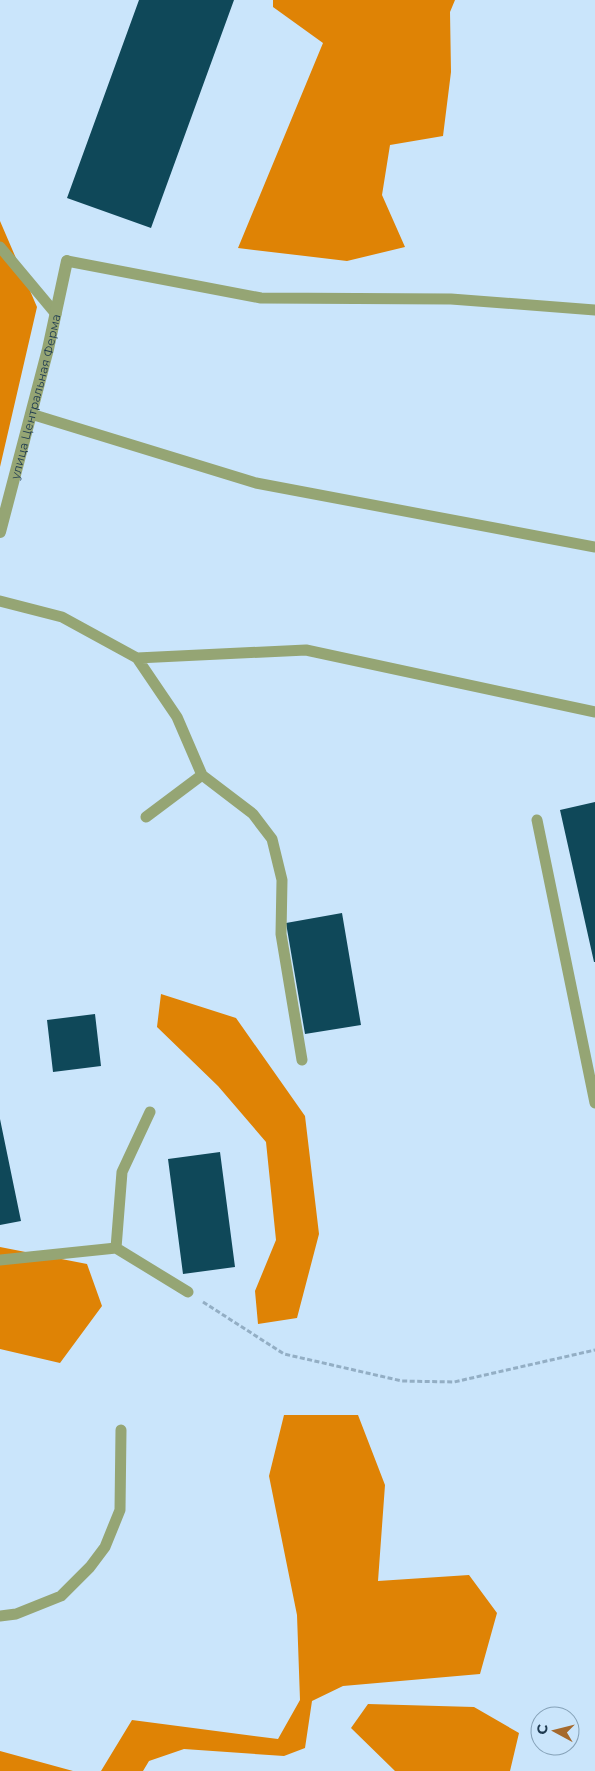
<svg xmlns="http://www.w3.org/2000/svg" width="595" height="1771" font-family="Montserrat,sans-serif">
<style>
.forest{fill:#df8305}
.building{fill:#0f4859}
.lines{fill:none;stroke-linecap:round;stroke-linejoin:round}
.path{stroke:#93aec4;stroke-width:3;stroke-dasharray:5 2.5;stroke-linecap:butt}
.lane{stroke:#95a574;stroke-width:11}
.street{stroke:#95a574;stroke-width:12}
.labels{text-anchor:middle;dominant-baseline:central;stroke-width:5;stroke-linejoin:round;paint-order:stroke}
.street-label{font-size:12px;fill:#1e3a50;stroke:#cae5fb}
</style>
<rect width="100%" height="100%" fill="#cae5fb"/>
<path class="forest" d="M273 0H455L450 12 451 72 443 136 390 145 382 195 405 247 347 261 238 248 323 43 273 7Z
M0 221 37 307 0 467Z
M161 994 236 1018 305 1116 319 1234 297 1318 258 1324 255 1291 276 1240 266 1142 218 1086 157 1027Z
M0 1247 87 1264 102 1306 60 1363 0 1349Z
M284 1415H358L385 1485 378 1581 469 1575 497 1613 480 1674 343 1686 312 1701 305 1748 284 1756 184 1749 149 1761 143 1771H101L132 1720 278 1739 300 1700 297 1615 269 1476Z
M368 1704 474 1707 519 1733 510 1771H395L351 1728Z
M0 1751 73 1771H0Z"/>
<path class="building" d="M139 0H234L151 228 67 198Z
M595 802V962H594L560 810Z
M342 913 361 1025 305 1034 286 923Z
M95 1014 101 1066 53 1072 47 1020Z
M0 1119 21 1221 0 1225Z
M220 1152 235 1267 183 1274 168 1159Z"/>
<g class="lines">
<path class="path" d="M203 1302 284 1354 402 1381 454 1382 595 1350"/>
<path class="lane" d="M0 247 56 314
M67 261 261 298 451 299 595 310
M31 414 256 483 595 547
M0 601 62 617 137 658 306 650 595 712
M137 658 177 717 202 775 253 814 272 839 282 880 281 934 302 1060
M146 817 202 775
M537 820 595 1103
M116 1248 122 1172 150 1112
M0 1260 116 1248 188 1292
M0 1616 16 1614 61 1596 90 1567 105 1547 120 1510 121 1430"/>
<path class="street" id="s1" d="M0 532 48 349 67 261"/>
</g>
<g class="labels">
<g class="street-label">
<text stroke="none"><textPath href="#s1" startOffset="140">улица Центральная Ферма</textPath></text>
</g>
</g>
<g transform="translate(555 1731) rotate(277)"><circle r="24" fill="#cae5fb" stroke="#85a1b7"/>
<path d="M0-4L9 19L0 12L-9 19Z" fill="#a5692c"/>
<text y="-8" font-size="14" font-weight="bold" text-anchor="middle" fill="#1e3a50">С</text>
</g>
</svg>
